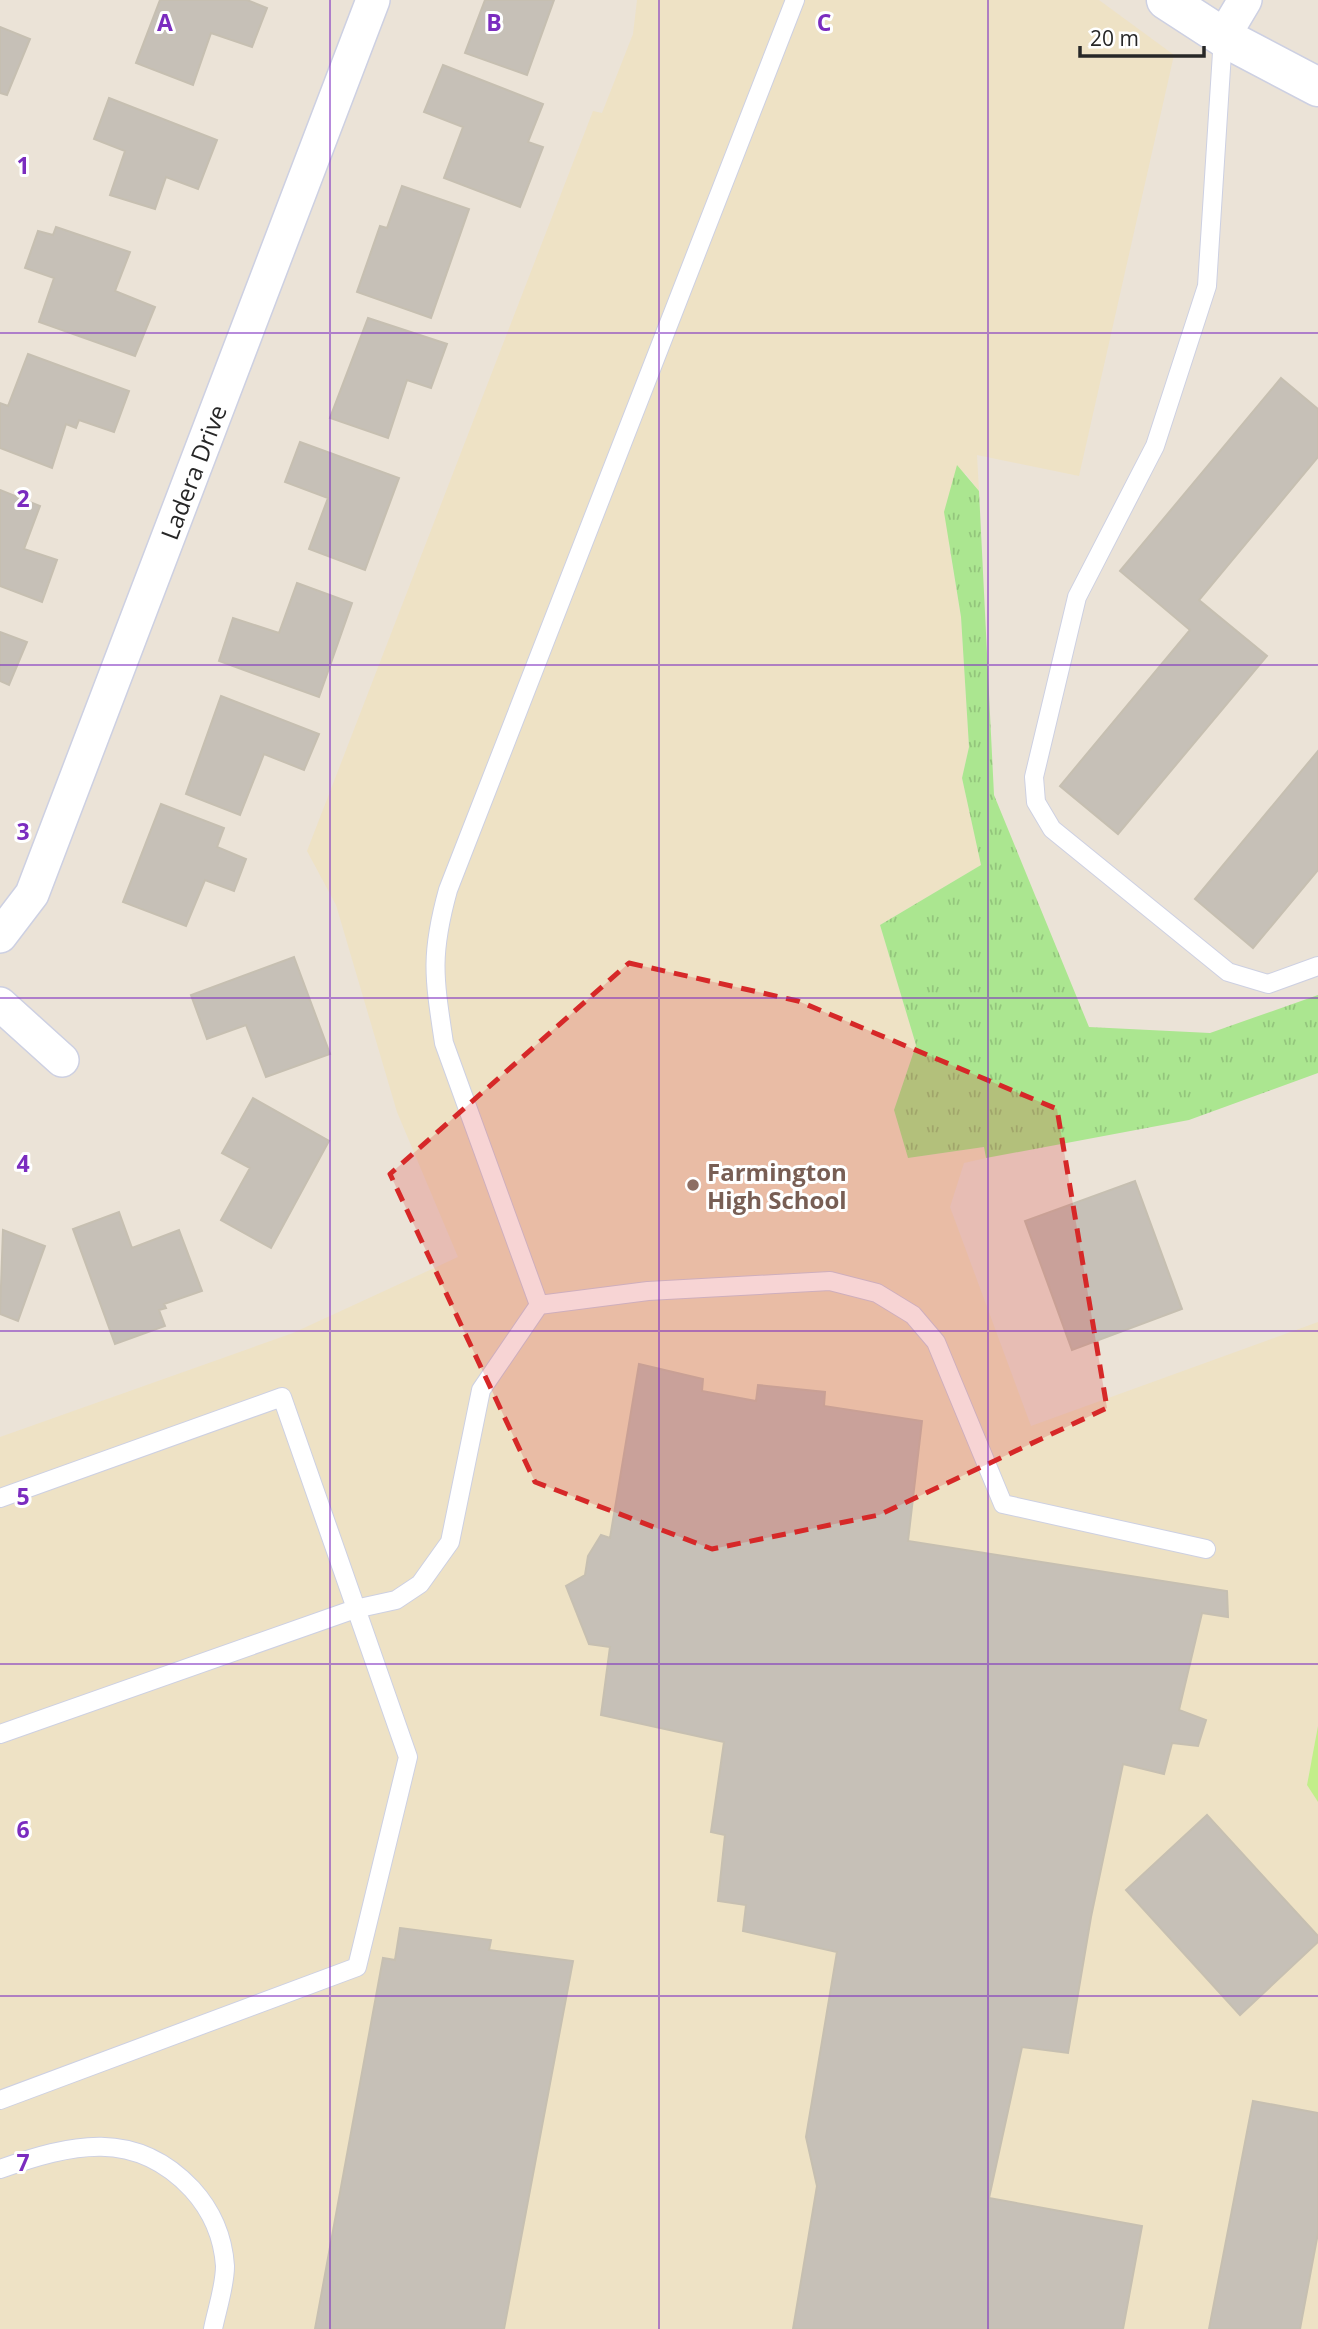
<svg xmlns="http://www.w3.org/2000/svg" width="1318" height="2329" font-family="'Open Sans',sans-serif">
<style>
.education{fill:#eee2c5}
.grass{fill:url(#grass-tufts)}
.pitch{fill:#c2ee8a}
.building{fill:#c6c0b7;stroke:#c6bfb1;stroke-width:2}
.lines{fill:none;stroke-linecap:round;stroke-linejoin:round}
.lane-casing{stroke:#cdd0e2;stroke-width:20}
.street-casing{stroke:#cdd0e2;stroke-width:36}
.secondary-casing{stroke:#cdd0e2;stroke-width:41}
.lane{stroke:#fff;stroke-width:18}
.street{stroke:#fff;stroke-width:33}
.secondary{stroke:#fff;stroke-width:38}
.marked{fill:#d62828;fill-opacity:0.2;stroke:#d62828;stroke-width:5;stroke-dasharray:14 9;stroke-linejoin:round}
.grid{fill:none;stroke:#7b2cbf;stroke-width:2;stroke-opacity:0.55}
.education-dot{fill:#8d6e63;stroke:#fff;stroke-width:2.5}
.labels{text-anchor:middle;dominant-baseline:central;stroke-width:6;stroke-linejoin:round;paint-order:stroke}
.street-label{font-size:24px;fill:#272727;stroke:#fff}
.education-label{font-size:24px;font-weight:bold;fill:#785e54;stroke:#fff;text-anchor:start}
.grid-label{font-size:23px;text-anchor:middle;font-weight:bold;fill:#7b2cbf;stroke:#fff;stroke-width:6;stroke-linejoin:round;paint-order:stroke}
</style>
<defs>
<pattern id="grass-tufts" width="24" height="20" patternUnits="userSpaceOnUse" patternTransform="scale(1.75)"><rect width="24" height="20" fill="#abe690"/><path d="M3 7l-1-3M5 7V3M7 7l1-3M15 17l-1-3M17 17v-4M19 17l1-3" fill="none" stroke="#93c57c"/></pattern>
</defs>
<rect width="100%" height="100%" fill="#ebe3d7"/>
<path class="education" d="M637 0H1099L1174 55 1079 476 977 455 979 491 965 473 949 545 961 617 969 747 962 778 981 865 880 925 916 1045 894 1110 908 1158 984 1147 986 1158 964 1163 950 1207 1031 1426 1318 1322V1726L1307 1785 1318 1802V2329H0V1437L293 1333 458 1257 397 1112 336 905 307 851 593 111 602 113 633 34Z"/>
<path class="grass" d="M957 465 979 491 994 795 1089 1027 1210 1033 1318 995V1073L1189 1120 986 1158 984 1147 908 1158 894 1110 916 1045 880 925 981 865 962 778 969 747 961 617 944 512Z"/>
<path class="pitch" d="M1318 1726V1802L1307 1785Z"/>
<path class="building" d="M160 0H247L267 8 252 47 211 33 193 85 136 63Z
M485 0H554L527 75 465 53Z
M0 27 30 39 7 95 0 93Z
M443 65 543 104 528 142 543 147 520 207 444 178 463 127 424 112Z
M109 98 217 140 198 189 166 177 155 209 110 195 125 151 94 139Z
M402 186 469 209 431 318 357 292 380 226 387 228Z
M56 227 130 252 115 291 155 307 135 356 39 322 54 278 25 268 38 231 53 235Z
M368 318 447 344 431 388 407 380 388 438 330 418Z
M28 354 129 391 114 432 79 420 76 428 66 424 52 468 0 448V403L8 406Z
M1281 378 1318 409V457L1199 600 1267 656 1118 834 1060 786 1190 630 1120 571Z
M300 442 399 478 365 570 309 549 328 498 285 482Z
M0 490 40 506 24 549 57 560 42 602 0 586Z
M297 583 352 603 319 697 219 661 233 618 279 633Z
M0 632 27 642 9 685 0 681Z
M221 696 319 734 304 770 264 754 240 815 186 794Z
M1318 751V870L1253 948 1195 899Z
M161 804 224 828 217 847 246 859 234 891 205 880 186 926 123 902Z
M294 957 330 1054 266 1077 246 1025 207 1039 191 995Z
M253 1098 329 1141 271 1248 221 1220 250 1168 222 1153Z
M1135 1181 1182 1309 1072 1350 1025 1221Z
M119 1212 132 1248 179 1230 202 1291 164 1304 166 1308 159 1310 165 1326 115 1344 73 1229Z
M3 1230 45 1246 18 1321 0 1314Z
M639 1364 703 1379 702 1391 756 1401 758 1385 825 1392 824 1406 922 1421 908 1541 1227 1591 1228 1617 1202 1613 1179 1710 1206 1720 1198 1746 1172 1743 1164 1774 1123 1764 1091 1917 1068 2053 1022 2047 989 2198 1142 2226 1123 2329H793L817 2186 806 2137 837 1952 743 1931 746 1905 718 1901 725 1835 711 1832 724 1742 601 1715 610 1647 589 1644 566 1586 585 1575 588 1556 601 1535 610 1538Z
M1207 1815 1318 1936V1942L1240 2015 1126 1890Z
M400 1928 491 1940 489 1950 573 1961 504 2329H315L383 1958 395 1960Z
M1253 2101 1318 2113V2233L1300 2329H1209Z"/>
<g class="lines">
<defs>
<path id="lane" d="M1223 37 1207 286 1155 446 1077 597 1034 777 1036 802 1052 829 1228 972 1268 984 1318 966
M539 1305 444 1043C434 977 430 955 448 890L795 0
M0 1498 282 1397 408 1757 357 1967 0 2100
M0 1734 355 1609 396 1600 420 1584 450 1542 481 1390 539 1305 648 1291 830 1281 877 1293 913 1315 936 1342 1003 1504 1206 1549
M0 2169C71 2144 135 2128 192 2189 212 2211 223 2236 225 2266 225 2286 217 2309 213 2329"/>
<path id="street" d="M1223 37 1245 0
M0 936 32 894 373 0
M0 1004 62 1060"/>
<path id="secondary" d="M1166 0 1223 37 1318 87"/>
</defs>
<use href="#lane" class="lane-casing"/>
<use href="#street" class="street-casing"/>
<use href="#secondary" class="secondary-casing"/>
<use href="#lane" class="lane"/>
<use href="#street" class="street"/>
<use href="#secondary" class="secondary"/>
</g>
<path class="marked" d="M629 963 798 1001 1057 1109 1107 1408 879 1515 712 1549 535 1482 390 1174Z"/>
<path class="grid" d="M330 0V2329M659 0V2329M988 0V2329M0 333H1318M0 665H1318M0 998H1318M0 1331H1318M0 1664H1318M0 1996H1318"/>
<circle class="education-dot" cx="693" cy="1185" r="7"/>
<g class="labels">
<g class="street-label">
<text transform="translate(193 472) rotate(-69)">Ladera Drive</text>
</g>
<g class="education-label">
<text x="707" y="1171">Farmington<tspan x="707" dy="28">High School</tspan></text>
</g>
</g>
<g class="grid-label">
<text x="165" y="31">A</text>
<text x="494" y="31">B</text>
<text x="824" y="31">C</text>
<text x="23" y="174">1</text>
<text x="23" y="507">2</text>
<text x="23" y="840">3</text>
<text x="23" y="1172">4</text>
<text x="23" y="1505">5</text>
<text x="23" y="1838">6</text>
<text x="23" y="2171">7</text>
</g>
<path d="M1080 46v10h124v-10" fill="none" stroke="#272727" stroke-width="3.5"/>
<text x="1090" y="46" font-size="21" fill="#272727" stroke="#ffffff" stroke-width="5" paint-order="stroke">20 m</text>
</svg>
